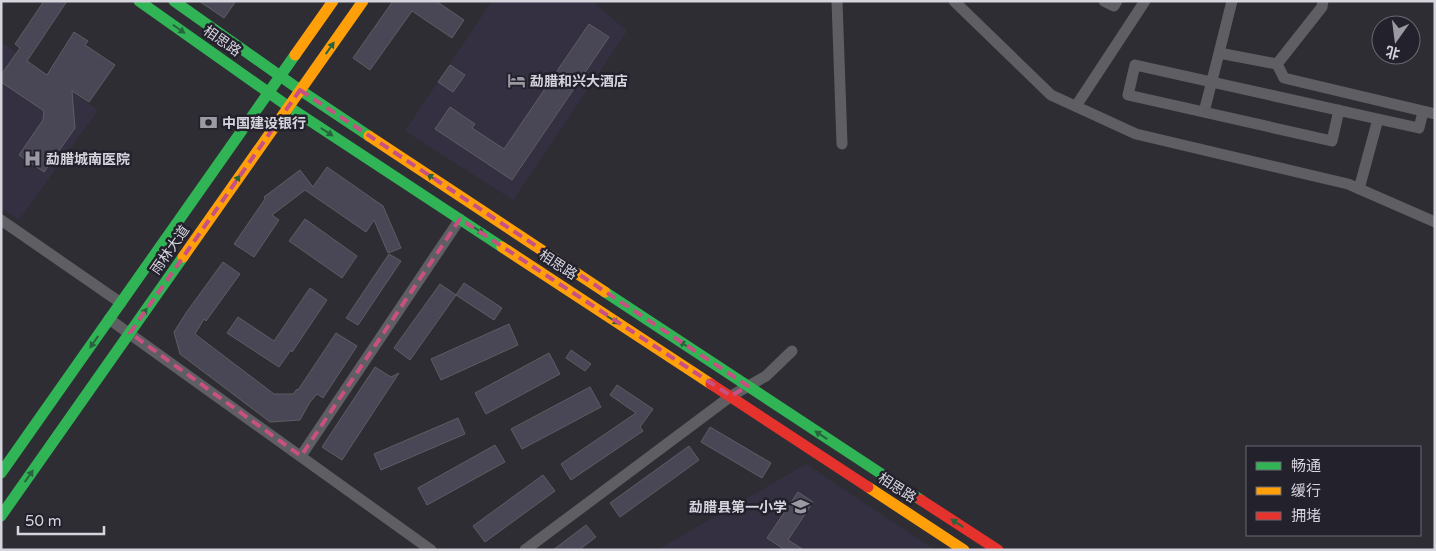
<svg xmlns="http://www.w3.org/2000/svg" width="1436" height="551" font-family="'Varela Round','Noto Sans SC',sans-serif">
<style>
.built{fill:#343042}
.building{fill:#494656;stroke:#5e5d63}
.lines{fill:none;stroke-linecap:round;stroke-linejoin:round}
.street{stroke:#5e5e63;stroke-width:11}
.fast{stroke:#30b455;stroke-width:11}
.slow{stroke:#ff9f0a;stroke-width:11}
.jam{stroke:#e5322d;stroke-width:11}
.oneway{fill:#29633e}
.marked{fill:none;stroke:#c85082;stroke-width:4;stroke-dasharray:10 6;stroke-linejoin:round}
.labels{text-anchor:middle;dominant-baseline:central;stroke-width:5;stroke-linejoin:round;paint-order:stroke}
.street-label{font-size:14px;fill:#d6d4dd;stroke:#23212c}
.poi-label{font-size:14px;font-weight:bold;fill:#d6d4dd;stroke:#23212c;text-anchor:start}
</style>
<rect width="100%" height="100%" fill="#2e2d34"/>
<path class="built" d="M492 1H592L627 31 513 200 405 131Z
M1 42 98 110 19 220 1 208Z
M806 464 935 550H657Z"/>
<path class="building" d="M44 1H67L27 61 47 75 74 32 88 41 85 45 115 65 89 102 72 91 75 128 44 172 19 155 43 120 44 111 1 82V75L20 48 15 44Z
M199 1H236L224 18Z
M393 1H436L464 20 452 38 412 11 370 70 353 58Z
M589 24 609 37 512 180 435 129 450 107 475 124 472 128 504 149Z
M450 65 465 75 453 92 438 82Z
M327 167 383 206 401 248 388 253 374 220 366 232 305 190 272 215 279 220 254 257 234 244 265 199 264 197 300 170 313 187Z
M305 219 357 256 342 278 289 241Z
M389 254 401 261 358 325 346 318Z
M223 262 240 274 206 321 204 319 195 334 274 394H293L297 389 298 390 336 333 357 346 323 398 317 394 310 402 300 420 270 422 180 354 174 332 186 313Z
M464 283 502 308 494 320 456 295Z
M440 284 456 295 410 360 394 348Z
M310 288 327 300 292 352 291 350 279 367 227 333 238 317 274 341Z
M509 324 518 345 441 380 431 359Z
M571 350 591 364 585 371 566 358Z
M549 353 560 374 486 414 475 393Z
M375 367 391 377 399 373 342 460 322 447Z
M617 385 653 409 640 427 643 431 571 480 561 464 636 413 610 395Z
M590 387 601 407 522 449 511 429Z
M458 418 465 434 381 470 374 454Z
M710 427 771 463 762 478 701 442Z
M495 445 505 462 427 505 418 488Z
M689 446 699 460 620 517 610 503Z
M543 475 555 491 485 542 473 526Z
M798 492 813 502 788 540 804 550H785L767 538Z
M586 525 596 537 579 550H553Z"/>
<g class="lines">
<path class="street" d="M837 1 842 144
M954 1 1051 95 1136 134 1348 184 1435 222
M1104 1 1114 6 1117 1
M1232 1 1219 53 1277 64 1284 78 1435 114
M1277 64 1322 7 1323 1
M1076 106 1145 1
M1339 110 1332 141 1128 95 1135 65C1216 83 1297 101 1378 119
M1204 112 1219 53
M1359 189 1378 119 1419 128 1423 112
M1 220 121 303
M109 319 431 550
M301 456 460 219
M525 550 731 396 766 376 792 351"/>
<path class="fast" d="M139 1 289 107 502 247
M174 1 300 90 369 136
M605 292 921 500
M1 473 295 55
M1 516 183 257"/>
<path class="slow" d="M295 55 333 1
M369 136 605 292
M502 247 711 384
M183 257 363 1
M868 487 964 550"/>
<path class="jam" d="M711 384 868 487
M921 500 998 550"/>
</g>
<defs><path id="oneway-solid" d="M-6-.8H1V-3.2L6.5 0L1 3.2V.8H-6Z" transform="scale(1.25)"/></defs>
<g class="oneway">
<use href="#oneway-solid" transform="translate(179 29) rotate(35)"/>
<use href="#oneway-solid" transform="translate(330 48) rotate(-55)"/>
<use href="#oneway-solid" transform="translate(327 132) rotate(33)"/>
<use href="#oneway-solid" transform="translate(433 178) rotate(-147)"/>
<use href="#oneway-solid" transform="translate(236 181) rotate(-55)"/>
<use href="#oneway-solid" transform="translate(478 230) rotate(33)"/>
<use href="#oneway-solid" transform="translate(143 314) rotate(-55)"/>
<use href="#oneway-solid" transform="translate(613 320) rotate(33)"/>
<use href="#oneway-solid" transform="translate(94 342) rotate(125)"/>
<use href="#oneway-solid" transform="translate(685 345) rotate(-147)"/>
<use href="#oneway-solid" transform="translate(821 435) rotate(-147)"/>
<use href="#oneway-solid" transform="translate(29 476) rotate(-55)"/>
<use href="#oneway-solid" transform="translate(957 523) rotate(-147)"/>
</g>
<path class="marked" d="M300 90 748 386 731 396 460 219 301 456 130 333Z"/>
<defs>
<symbol id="hotel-bare" viewBox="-9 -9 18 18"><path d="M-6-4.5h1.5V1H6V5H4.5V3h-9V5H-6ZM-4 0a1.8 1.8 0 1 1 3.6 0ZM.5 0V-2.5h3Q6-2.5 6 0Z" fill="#9b9aa2" stroke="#23212c" stroke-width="2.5" paint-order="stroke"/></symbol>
<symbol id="bank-bare" viewBox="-9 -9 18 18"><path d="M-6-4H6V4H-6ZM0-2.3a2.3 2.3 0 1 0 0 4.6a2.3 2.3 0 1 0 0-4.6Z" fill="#9b9aa2" stroke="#23212c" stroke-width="2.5" paint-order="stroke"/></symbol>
<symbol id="hospital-bare" viewBox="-9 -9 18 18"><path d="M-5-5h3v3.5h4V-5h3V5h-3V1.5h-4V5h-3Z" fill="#9b9aa2" stroke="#23212c" stroke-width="2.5" paint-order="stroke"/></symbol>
<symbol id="school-bare" viewBox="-9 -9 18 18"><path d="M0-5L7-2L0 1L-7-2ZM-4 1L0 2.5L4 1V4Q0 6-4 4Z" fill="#9b9aa2" stroke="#23212c" stroke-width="2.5" paint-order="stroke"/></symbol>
</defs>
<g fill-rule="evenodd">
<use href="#hotel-bare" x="504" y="68" width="25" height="25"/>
<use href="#bank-bare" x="196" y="110" width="25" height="25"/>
<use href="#hospital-bare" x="20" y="146" width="25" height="25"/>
<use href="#school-bare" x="788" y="494" width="25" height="25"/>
</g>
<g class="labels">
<g class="street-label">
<text transform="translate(222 41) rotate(35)">相思路</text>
<text transform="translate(170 250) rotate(-55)">雨林大道</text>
<text transform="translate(558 265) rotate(33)">相思路</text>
<text transform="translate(897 488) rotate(33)">相思路</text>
</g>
<g class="poi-label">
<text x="530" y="81">勐腊和兴大酒店</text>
<text x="222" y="123">中国建设银行</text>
<text x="46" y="159">勐腊城南医院</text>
<text x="787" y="507" text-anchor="end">勐腊县第一小学</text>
</g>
</g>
<rect width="1436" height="551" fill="none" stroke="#d6d4dd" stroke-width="5"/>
<rect x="1246" y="446" width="175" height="90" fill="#23212c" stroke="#6b6973"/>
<rect x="1256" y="462" width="25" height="8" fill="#30b455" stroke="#6b6973"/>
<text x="1291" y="471" font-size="15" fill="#d6d4dd">畅通</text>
<rect x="1256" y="487" width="25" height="8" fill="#ff9f0a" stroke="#6b6973"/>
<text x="1291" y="496" font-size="15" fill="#d6d4dd">缓行</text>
<rect x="1256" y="512" width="25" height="8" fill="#e5322d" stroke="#6b6973"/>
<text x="1291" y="521" font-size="15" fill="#d6d4dd">拥堵</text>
<g transform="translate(1396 40) rotate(194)"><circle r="24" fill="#23212c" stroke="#6b6973"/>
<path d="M0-4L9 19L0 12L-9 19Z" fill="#9b9aa2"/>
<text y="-8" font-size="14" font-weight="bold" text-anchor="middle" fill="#d6d4dd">北</text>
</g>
<path d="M18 526v8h86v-8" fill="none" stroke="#d6d4dd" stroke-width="2.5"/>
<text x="25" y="526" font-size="15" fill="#d6d4dd" stroke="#23212c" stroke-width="4" paint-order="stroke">50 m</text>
</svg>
